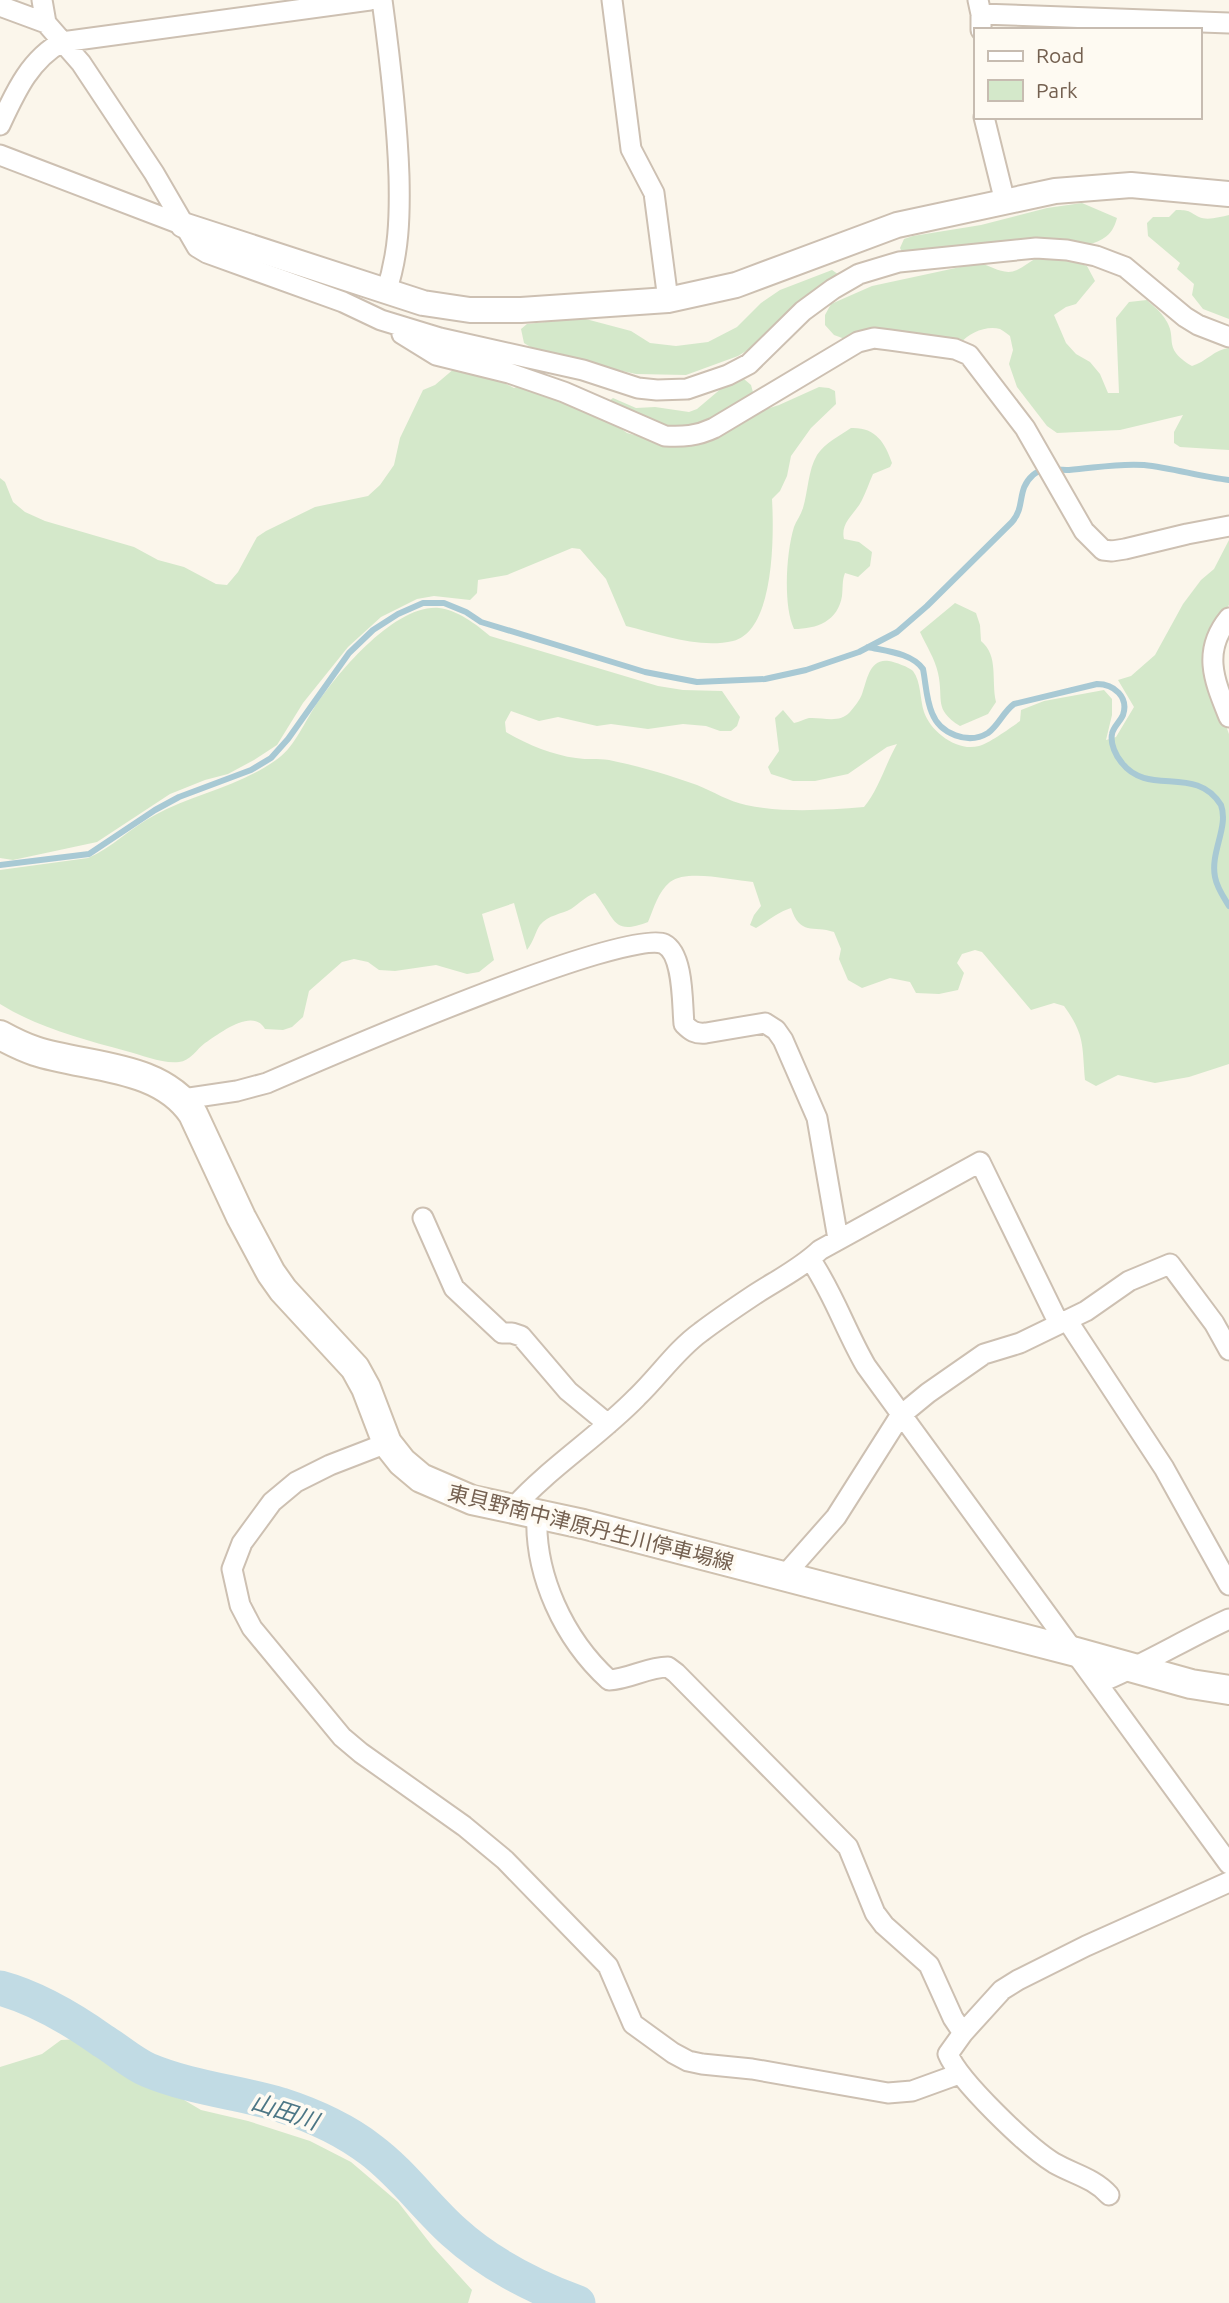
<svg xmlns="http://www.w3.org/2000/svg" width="1229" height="2303" font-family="Ubuntu,'Noto Sans JP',sans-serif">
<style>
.green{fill:#d4e8ca}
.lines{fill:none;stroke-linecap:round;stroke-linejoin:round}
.stream{stroke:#a8c9d4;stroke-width:6}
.river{stroke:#c1dbe4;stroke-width:35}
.minor-casing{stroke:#cdc0b2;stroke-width:23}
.tertiary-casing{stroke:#cdc0b2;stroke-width:28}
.secondary-casing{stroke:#cfc1af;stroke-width:32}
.minor{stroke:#fff;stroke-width:19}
.tertiary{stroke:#fff;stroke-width:24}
.secondary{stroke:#fff;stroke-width:28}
.labels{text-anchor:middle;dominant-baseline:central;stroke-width:7;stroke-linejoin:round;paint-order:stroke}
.street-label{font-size:21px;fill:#746050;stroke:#fefaf2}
.water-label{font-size:23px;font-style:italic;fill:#4c7685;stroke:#fefaf2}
</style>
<rect width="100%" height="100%" fill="#fbf6eb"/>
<path class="green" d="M1082 203 1117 218C1112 238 1100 241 1082 247L903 254 900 248 904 239 913 236 981 225 1047 208Z
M1176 210C1190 210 1188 211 1199 217 1207 221 1220 217 1229 215V319L1203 309 1192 295 1194 284 1177 269 1180 263 1148 236 1147 223 1153 217H1169Z
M1037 258 1075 262 1087 266 1095 281 1076 304 1066 307 1054 315 1066 343 1076 354 1090 362 1100 374 1108 393H1119L1116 318 1129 302 1147 300C1152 305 1159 310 1163 316 1181 339 1159 346 1192 366 1206 362 1215 349 1229 348V450L1180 447 1174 443V432L1183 415 1120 430 1057 433 1047 426 1017 387 1009 364 1013 350 1010 336C1007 334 1004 331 1000 329 987 325 968 333 961 343L845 339 834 335 825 325V315L831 304 872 286 979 263C992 266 1004 276 1017 270 1024 267 1030 261 1037 258Z
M832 270 842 277 761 342 738 356 686 375 636 374 540 353 524 343 521 329 527 324 582 318 631 331 650 343 676 346 708 342 737 327 761 303 780 290Z
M455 368 491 376 514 388 525 384 596 411 627 433 664 443 779 405 819 387 829 388 835 391 836 404 811 428 791 456 787 476 780 491 772 499C774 533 775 631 733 641 699 649 659 634 626 626L606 579 580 549 572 548 507 575 478 580 477 593 470 600 434 596 417 599 381 617 348 647 303 703 277 745 254 760 228 774 205 780 170 794 97 842 13 860 0 858V478L5 482 13 502 25 512 45 521 134 547 158 560 184 567 216 584 227 585 238 572 257 537 266 531 315 507 368 496 380 485 394 465 400 438 423 390 435 385Z
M744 379 751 385 754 396 749 405 682 433 606 403 613 398 636 408 655 407 689 412 697 409 723 387Z
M851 428C875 427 885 442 892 463L890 467 873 474C869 483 866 492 862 500 856 513 840 522 844 539L859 542 872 552 870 566 858 577 845 573C842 580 843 588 842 596 838 621 817 629 794 629 783 606 786 553 794 527 796 521 801 515 803 508 808 492 808 470 817 455 825 443 839 436 851 428Z
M1229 540V605L1224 612 1211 686 1229 734V1064L1189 1077 1155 1083 1118 1075 1096 1086 1085 1080C1082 1045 1085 1035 1064 1006L1054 1003 1031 1010 982 952 975 950 962 954 957 963 964 973 958 990 939 994 916 993 910 982 890 978 862 988 848 980 839 959 841 949 834 932C813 925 800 936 791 908 778 912 768 921 756 928L750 925 754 915 761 906 753 882C731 880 687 869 670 882 658 892 654 908 648 922 612 936 616 919 595 893 585 897 580 903 571 909 562 914 548 915 540 925 536 930 534 941 527 950L514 903 482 914 494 960 479 972 467 974 436 965 395 971 379 970 368 962 354 959 342 962 309 991 303 1017 292 1027 283 1030 265 1029C253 1007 220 1033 205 1043 197 1049 190 1061 179 1062 163 1064 142 1055 126 1051 82 1039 39 1028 0 1004V870L88 858C112 848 131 827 155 815 194 794 240 786 276 760 293 749 303 725 314 708 336 675 394 604 439 608 457 610 476 624 490 636L658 686 683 690 722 691 740 717 737 726 731 731H720L706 726 683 724 648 729 611 724 597 726 558 717 539 721 511 711 505 722 506 732C526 744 553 755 576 758 587 760 598 758 609 760 638 766 669 775 697 785 714 792 728 801 746 805 785 813 825 810 864 807 879 789 885 765 897 744L887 747 848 774 815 781H793L771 774 768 767 779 751 775 718 783 710 794 723C799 722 805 719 809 718 823 717 839 724 850 712 854 707 860 700 862 694 867 681 869 658 889 661 895 662 909 667 913 671 921 681 920 700 924 712 931 732 957 752 979 746 988 744 1012 727 1020 721L1021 710 1044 701 1104 690 1112 699V715L1106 740 1116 737 1134 707 1118 680 1131 676 1155 655 1183 604 1201 580 1214 569Z
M955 603 976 613 980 625 981 641C999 656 991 680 996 702L988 714 960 726C933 709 944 700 938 673 935 659 926 645 920 632Z
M81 2039 201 2110 248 2121 310 2141 351 2162 398 2202 433 2247 472 2290 468 2303H0V2067L42 2054 61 2040Z"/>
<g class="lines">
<path class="stream" d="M868 647C886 651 912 653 923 669 926 684 926 699 932 713 940 734 968 745 988 733 999 725 1003 712 1014 704L1097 684C1114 684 1129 697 1123 715 1120 722 1113 727 1112 734 1110 744 1116 756 1122 763 1148 797 1196 764 1221 805 1229 827 1210 852 1215 877 1217 888 1223 896 1229 906
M0 865 89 854 155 810 179 797 251 770 271 758 288 739 349 653 373 630 398 614 423 603H444L466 612 481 622 645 672 697 682 765 679 806 670 859 652 897 632 927 606 1012 522C1026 506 1016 490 1033 475 1042 467 1059 470 1069 470 1095 468 1118 463 1144 465 1173 468 1201 477 1229 480"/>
<path class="river" d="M0 1988C37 1998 72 2019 103 2041 118 2050 132 2063 148 2070 191 2088 237 2092 281 2105 312 2115 345 2130 371 2150 403 2174 425 2206 454 2232 488 2263 535 2287 578 2303"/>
<defs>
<path id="minor" d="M42 0 46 23
M382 0C390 59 397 116 399 176 400 216 399 254 386 292
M612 0 631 149 654 193 668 300
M978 0 981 14V30
M0 6 46 23 81 63 154 173 197 247 207 253 343 302 381 320 440 338 583 370 638 388 657 390 687 389 728 375 749 364 803 311 833 289 859 274 899 262 1036 248 1067 250 1096 256 1125 267 1185 317 1198 325 1229 337
M981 14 1229 23
M984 117 1005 202
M0 125C15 93 30 59 62 42L370 0
M0 155 183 225
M402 334 436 355 509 373 564 392 665 436C683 437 697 436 714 428L858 342 874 338 890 340 955 349 969 355 1025 428 1084 531 1103 550 1112 551 1125 549 1187 534 1229 526
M1229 618C1201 652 1215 682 1229 717
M183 1099 237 1091 267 1083C320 1060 628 926 664 944 684 954 682 1004 684 1024 691 1031 695 1034 706 1033L765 1023 776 1030 783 1040 817 1118 838 1239
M423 1218 454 1288 502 1333H512L521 1336 568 1391 608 1424
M810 1259C833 1292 846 1332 866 1366L1229 1864
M1067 1320 1164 1468 1229 1585
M387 1443 330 1465 296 1482 272 1502 242 1543 232 1569 240 1605 252 1628 342 1737 361 1753 464 1826 505 1860 608 1966 633 2024 673 2053 688 2061 702 2064 752 2069 888 2093 912 2091 959 2074
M513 1508C550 1467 598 1437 637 1397 659 1376 676 1350 701 1332 718 1319 736 1307 754 1295 777 1280 800 1269 820 1250L980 1162 1059 1324
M537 1514C534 1575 564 1639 609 1680 630 1679 647 1667 668 1667L676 1673 848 1847 875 1913 884 1925 929 1965 953 2018 963 2033
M784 1576 836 1517 900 1416 928 1393 984 1354 1020 1343 1086 1311 1129 1281 1170 1264 1214 1323 1229 1350
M1099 1683C1144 1665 1185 1639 1229 1619
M1109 2195C1094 2178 1073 2174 1054 2163 1028 2147 959 2081 948 2054L963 2033 1002 1990 1018 1980 1086 1946 1229 1882"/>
<path id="tertiary" d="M183 225 423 303 470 310H521L668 300 736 285 897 225 1055 191 1131 185 1229 194"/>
<path id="secondary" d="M0 1035C11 1041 23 1047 35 1051 87 1068 160 1064 193 1114L241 1217 271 1273 283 1290 355 1368 366 1388 387 1443 402 1462 421 1478 472 1500 583 1524 1076 1652 1191 1684 1229 1690"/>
</defs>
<use href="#minor" class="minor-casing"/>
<use href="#tertiary" class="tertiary-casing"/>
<use href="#secondary" class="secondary-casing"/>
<use href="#minor" class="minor"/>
<use href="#tertiary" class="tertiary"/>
<use href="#secondary" class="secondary"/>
</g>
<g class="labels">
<g class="street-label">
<text transform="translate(591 1527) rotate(14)">東貝野南中津原丹生川停車場線</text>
</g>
<g class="water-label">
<text transform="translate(285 2111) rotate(18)">山田川</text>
</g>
</g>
<rect x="974" y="28" width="228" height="91" fill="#fefaf2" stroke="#c7bcb1" stroke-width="2"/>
<rect x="988" y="51" width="35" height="10" fill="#ffffff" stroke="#c7bcb1" stroke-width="2"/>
<text x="1036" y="63" font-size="21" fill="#746050">Road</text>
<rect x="988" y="80" width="35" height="21" fill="#d4e8ca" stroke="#c7bcb1" stroke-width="2"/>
<text x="1036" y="98" font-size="21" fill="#746050">Park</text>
</svg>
